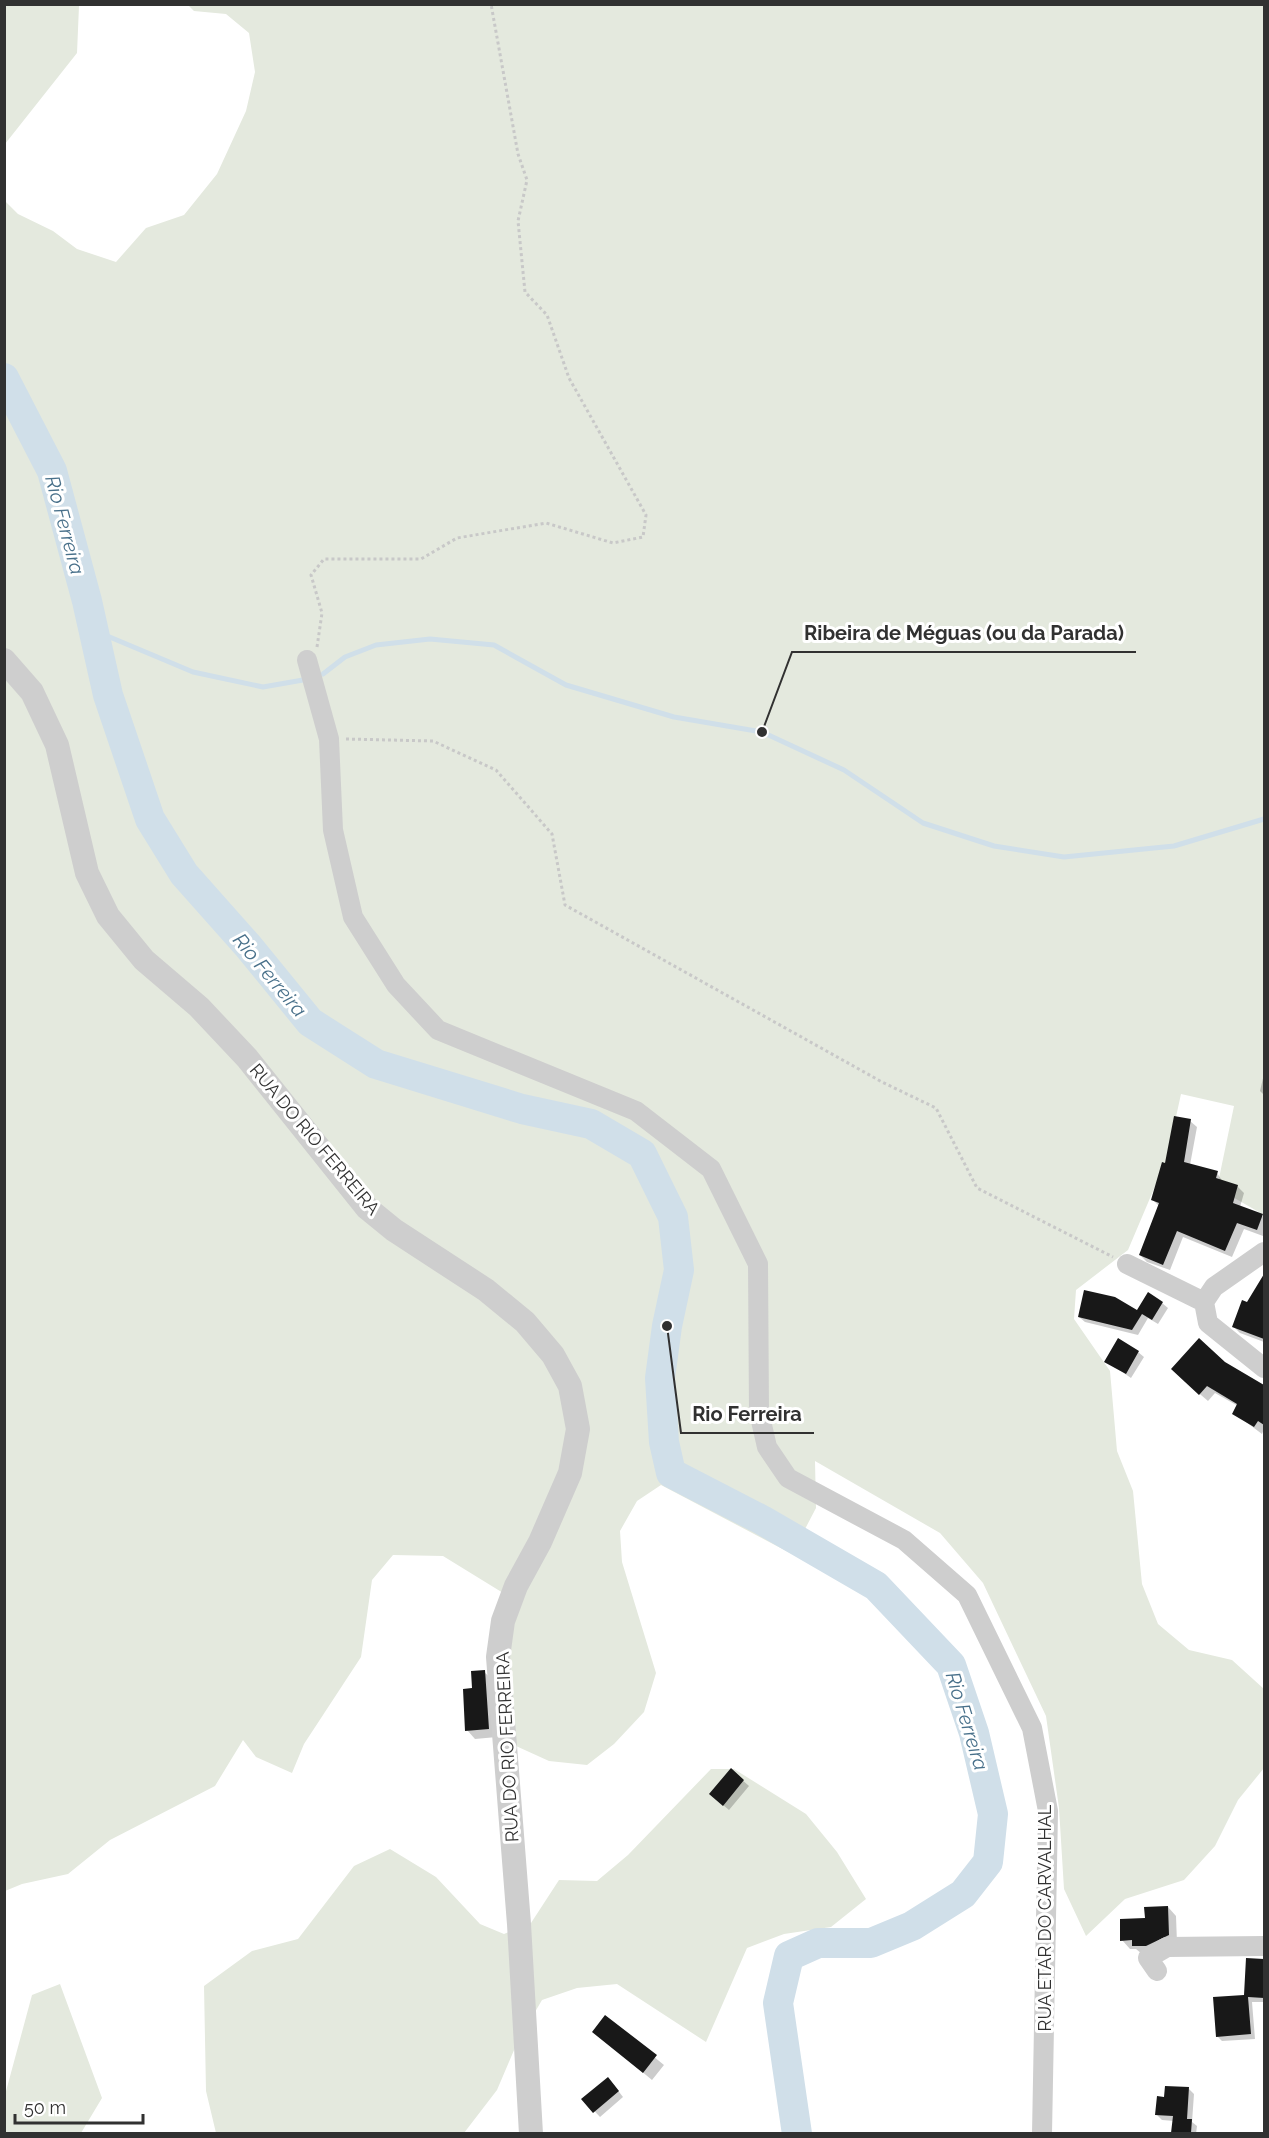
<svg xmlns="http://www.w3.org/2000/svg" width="1269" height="2138" font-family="Raleway,sans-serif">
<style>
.green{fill:#e4e9de}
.shadow{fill:#0003}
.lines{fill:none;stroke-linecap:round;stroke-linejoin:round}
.stream{stroke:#d0dfe9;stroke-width:5}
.river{stroke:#d0dfe9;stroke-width:30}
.building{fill:#181818}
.path{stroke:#c8c8c8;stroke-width:3;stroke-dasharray:3 3;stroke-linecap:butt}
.minor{stroke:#cecece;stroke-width:20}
.tertiary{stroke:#cecece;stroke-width:24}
.labels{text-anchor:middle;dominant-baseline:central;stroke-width:6;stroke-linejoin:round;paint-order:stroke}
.street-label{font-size:18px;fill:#313131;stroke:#fff}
.water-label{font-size:20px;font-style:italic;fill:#48708a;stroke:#fff}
.leader{fill:none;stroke:#313131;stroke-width:2}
.callout-dot{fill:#313131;stroke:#fff;stroke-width:2}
.callout-label{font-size:20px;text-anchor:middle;font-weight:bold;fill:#313131;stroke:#fff;stroke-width:6;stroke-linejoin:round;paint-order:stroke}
</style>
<rect width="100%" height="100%" fill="#fff"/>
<path class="green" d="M5 4 79 6 77 53 5 144Z
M188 5H1264V1215L1217 1188 1234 1106 1181 1094 1167 1158 1128 1250 1076 1290 1074 1319 1110 1371 1117 1451 1133 1491 1142 1584 1158 1624 1189 1650 1232 1660 1264 1689V1768L1238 1800 1215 1846 1184 1880 1125 1899 1086 1936 1064 1889 1059 1808 1046 1716 983 1583 940 1533 815 1461 816 1508 792 1554 661 1485 637 1501 620 1531 622 1562 656 1673 644 1712 614 1744 587 1765 549 1761 516 1746 510 1691 508 1596 443 1556 393 1555 372 1580 361 1657 304 1744 292 1773 256 1757 243 1740 215 1786 110 1840 68 1874 22 1884 5 1891 4 200 18 214 53 231 77 249 116 262 146 228 184 215 217 174 246 111 255 72 249 33 226 14 194 11Z
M711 1769H734L806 1814 837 1852 866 1899 831 1927 784 1934 747 1948 706 2042 617 1984 577 1988 542 2000 517 2043 497 2090 464 2133H216L206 2091 204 1986 252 1951 298 1939 354 1866 390 1849 436 1877 480 1924 504 1934 531 1923 559 1880 597 1881 628 1855Z
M60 1984 102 2098 81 2133H5V2095L32 1995Z"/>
<path class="shadow" d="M1264 1074V1095L1260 1091Z
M1190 1121 1197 1127 1190 1165 1217 1173 1223 1182 1237 1186 1244 1193 1240 1207 1264 1217V1233L1263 1236 1244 1229 1232 1257 1183 1237 1170 1270 1147 1262 1140 1255 1160 1207 1153 1200 1167 1165Z
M1264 1277V1342L1240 1333 1233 1326Z
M1162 1303 1168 1308 1158 1324 1148 1318 1138 1335 1085 1322 1079 1317 1138 1312Z
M1138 1352 1144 1357 1131 1378 1106 1361Z
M1224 1363 1264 1387V1429L1262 1434 1234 1413 1238 1406 1215 1393 1208 1401 1180 1377Z
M484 1672 493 1680 497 1737 475 1739 467 1730 474 1689Z
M731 1770 749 1786 729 1810 716 1799Z
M1168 1907 1176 1916 1177 1943 1142 1954 1136 1949H1130L1122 1940 1146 1919Z
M1247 1960 1264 1961V2002H1252L1255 2039 1222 2041 1217 2036 1245 1996Z
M605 2017 664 2065 652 2080 594 2032Z
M613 2084 623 2097 600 2117 584 2100Z
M1189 2089 1194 2094 1192 2122 1197 2126 1196 2134H1173L1174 2121 1162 2120 1157 2115 1166 2098Z"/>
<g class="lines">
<path class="stream" d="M93 630 193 672 263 687 303 680
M323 674 345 657 376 645 430 639 494 645 566 685 674 717 762 732 844 770 923 823 994 846 1064 857 1174 846 1264 819"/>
<path class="river" d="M4 378 52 471 87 601 108 695 150 819 184 874 248 946 310 1022 376 1064 522 1109 591 1124 642 1154 673 1217 679 1270 667 1326 660 1378 664 1442 671 1473 762 1520 876 1586 951 1665 974 1733 993 1814 988 1862 963 1894 912 1926 871 1943H818L789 1956 778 2003 797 2134"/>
</g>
<path class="building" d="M1174 1116 1191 1119 1184 1162 1218 1171 1216 1178 1238 1185 1233 1203 1263 1214 1257 1230 1237 1223 1225 1251 1177 1231 1163 1265 1139 1255 1159 1203 1151 1200 1162 1162 1165 1163Z
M1264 1274V1339L1232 1327 1242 1300 1247 1302Z
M1084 1290 1115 1297 1137 1310 1148 1292 1163 1302 1152 1320 1142 1314 1132 1330 1078 1317Z
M1118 1338 1139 1351 1126 1374 1104 1362Z
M1199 1338 1225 1362 1264 1385V1425L1258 1421 1254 1427 1232 1414 1237 1404 1207 1386 1199 1395 1171 1369Z
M485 1670 489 1729 465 1731 463 1689 472 1688 471 1671Z
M731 1768 744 1780 723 1806 709 1794Z
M1168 1906 1169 1935 1146 1946H1132V1940L1120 1941V1919L1145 1918 1144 1907Z
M1246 1958 1264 1959V1998L1248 1997 1251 2034 1216 2037 1213 1997 1244 1995Z
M605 2015 657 2055 643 2073 592 2032Z
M608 2077 619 2091 593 2113 581 2099Z
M1165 2086 1189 2087 1187 2119H1192L1191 2133H1171L1173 2116 1155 2115 1157 2096 1164 2097Z"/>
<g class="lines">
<path class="path" d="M317 647 322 613 311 575 324 559H421L457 538 546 523 613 543 643 537 646 515 569 378 547 315 525 292 518 221 527 180 518 154 491 4
M346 739 433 741 496 770 552 834 565 905 882 1082 936 1108 977 1188 1113 1257"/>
<path class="minor" d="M307 660 329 739 333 830 353 917 396 985 438 1030 636 1111 711 1169 758 1264 759 1412 767 1447 788 1478 904 1540 967 1595 1032 1728 1048 1811 1042 2134
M1127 1264 1204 1302
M1204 1302 1208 1323 1264 1368
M1204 1302 1214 1287 1264 1252
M1157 1971 1148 1958 1167 1947 1264 1946"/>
<path class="tertiary" d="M4 660 32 692 57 745 87 873 108 916 144 960 199 1007 247 1058 367 1208 394 1230 486 1290 525 1322 553 1355 570 1386 578 1429 570 1473 540 1542 516 1586 503 1621 498 1657 519 1924 531 2134"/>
</g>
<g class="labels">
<g class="street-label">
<text transform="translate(315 1139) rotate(50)">RUA DO RIO FERREIRA</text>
<text transform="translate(507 1747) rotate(-93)">RUA DO RIO FERREIRA</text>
<text transform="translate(1044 1918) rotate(-90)">RUA ETAR DO CARVALHAL</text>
</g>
<g class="water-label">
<text transform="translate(65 525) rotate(75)">Rio Ferreira</text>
<text transform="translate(270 975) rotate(50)">Rio Ferreira</text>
<text transform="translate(967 1721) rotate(73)">Rio Ferreira</text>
</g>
</g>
<path class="leader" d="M762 732L792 652H1136M667 1326L681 1433H814"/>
<g class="callout-dot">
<circle cx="762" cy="732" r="6"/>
<circle cx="667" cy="1326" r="6"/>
</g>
<g class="callout-label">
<text x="964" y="640">Ribeira de Méguas (ou da Parada)</text>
<text x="747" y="1421">Rio Ferreira</text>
</g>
<rect width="1269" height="2138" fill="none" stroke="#313131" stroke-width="12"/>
<path d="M15 2114v9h128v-9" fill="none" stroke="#313131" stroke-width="3"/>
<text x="24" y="2114" font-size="18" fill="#313131" stroke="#ffffff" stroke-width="4.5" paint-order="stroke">50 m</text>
</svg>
